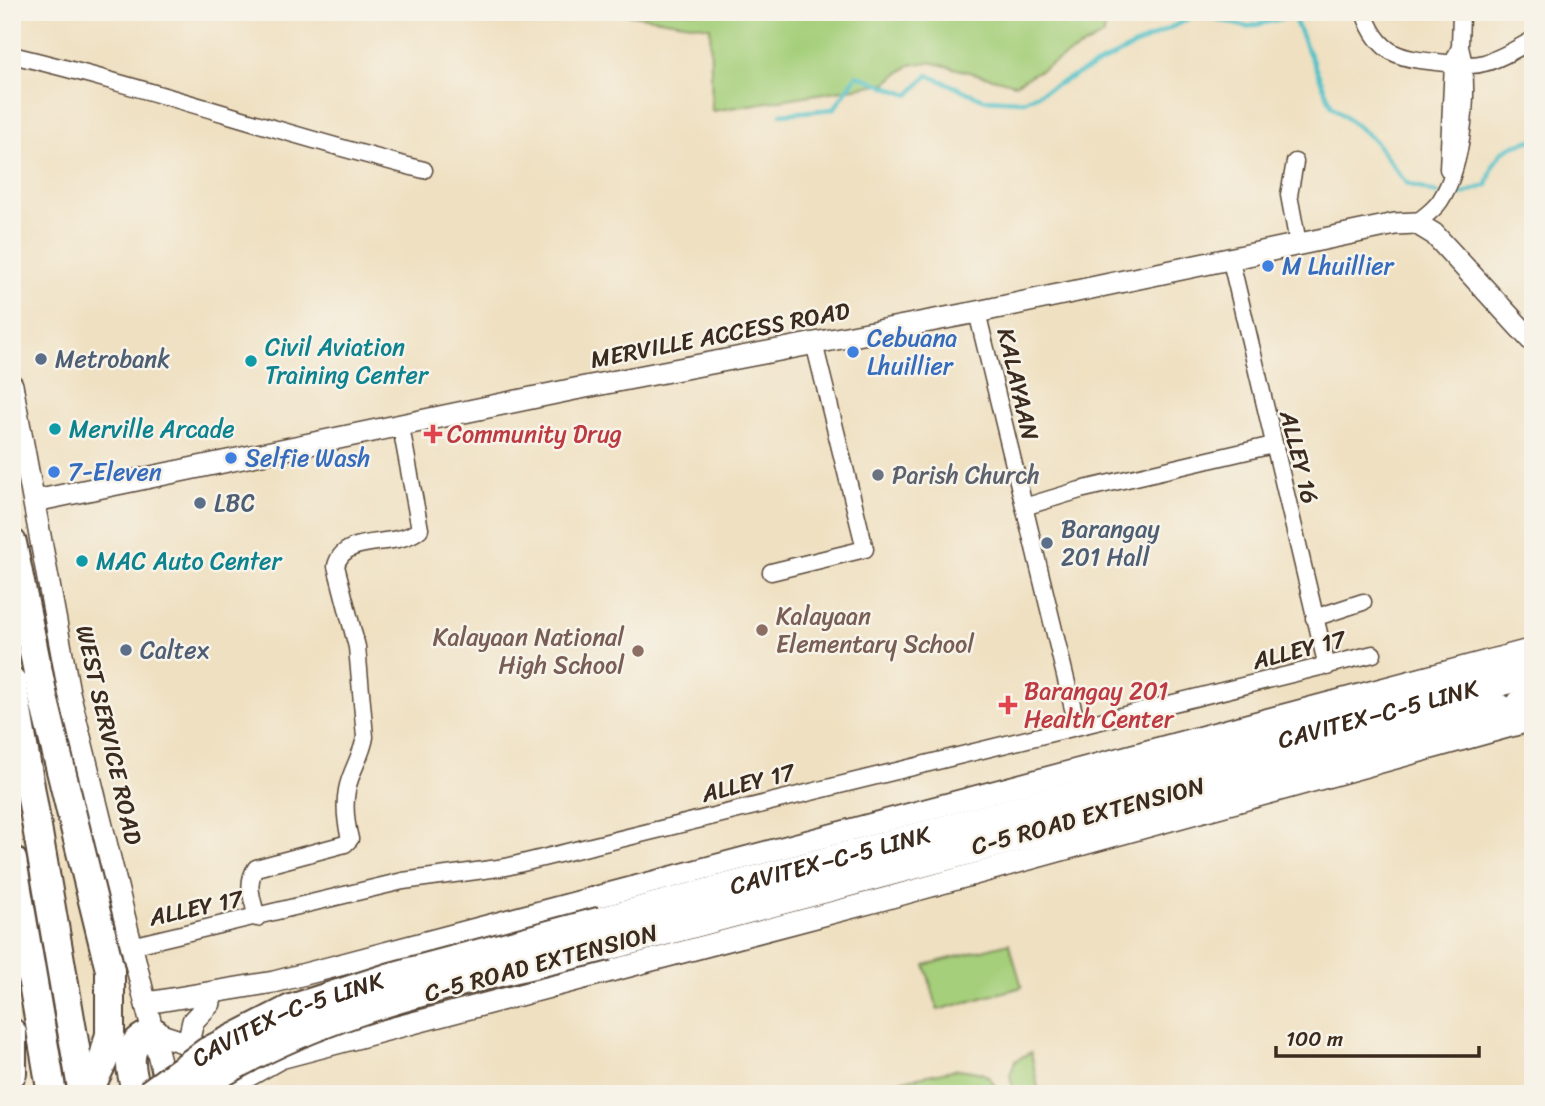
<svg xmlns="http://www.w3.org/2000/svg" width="1545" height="1106" font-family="Sriracha,sans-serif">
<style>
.green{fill:#a5cf7a;stroke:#707c4c;stroke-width:2}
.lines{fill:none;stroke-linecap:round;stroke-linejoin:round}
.stream{stroke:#52c1c7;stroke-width:4.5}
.street-casing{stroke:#564536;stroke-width:19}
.secondary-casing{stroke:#564536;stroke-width:24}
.highway-casing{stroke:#564536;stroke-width:32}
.street{stroke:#fff;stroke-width:16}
.secondary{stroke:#fff;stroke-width:21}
.highway{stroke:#fff;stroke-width:28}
.highway-bridge-casing{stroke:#564536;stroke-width:32;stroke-linecap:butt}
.highway-bridge{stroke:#fff;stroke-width:28}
.shop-dot{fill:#3f7fe0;stroke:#f7f3e8;stroke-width:2.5}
.service-dot{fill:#5c6f8a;stroke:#f7f3e8;stroke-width:2.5}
.culture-dot{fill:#0f9aa8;stroke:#f7f3e8;stroke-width:2.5}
.health-dot{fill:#e0444e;stroke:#f7f3e8;stroke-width:2.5}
.worship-dot{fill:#6b7280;stroke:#f7f3e8;stroke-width:2.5}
.education-dot{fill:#8d6e63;stroke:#f7f3e8;stroke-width:2.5}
.labels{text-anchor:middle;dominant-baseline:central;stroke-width:5;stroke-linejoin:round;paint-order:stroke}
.shop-label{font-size:24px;fill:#366cbe;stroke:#f7f3e8;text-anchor:start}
.street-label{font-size:24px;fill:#3b2a1e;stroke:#f7f3e8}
.culture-label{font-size:24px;fill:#0d838f;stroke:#f7f3e8;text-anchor:start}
.service-label{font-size:24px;fill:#4e5e75;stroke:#f7f3e8;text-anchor:start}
.health-label{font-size:24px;fill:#be3a42;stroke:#f7f3e8;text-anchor:start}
.worship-label{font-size:24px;fill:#5b616d;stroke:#f7f3e8;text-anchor:start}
.education-label{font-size:24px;fill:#785e54;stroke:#f7f3e8;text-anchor:start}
</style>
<rect width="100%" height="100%" fill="#f7f3e8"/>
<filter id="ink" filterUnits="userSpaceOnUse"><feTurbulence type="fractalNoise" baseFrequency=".0143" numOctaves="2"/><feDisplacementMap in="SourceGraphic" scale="14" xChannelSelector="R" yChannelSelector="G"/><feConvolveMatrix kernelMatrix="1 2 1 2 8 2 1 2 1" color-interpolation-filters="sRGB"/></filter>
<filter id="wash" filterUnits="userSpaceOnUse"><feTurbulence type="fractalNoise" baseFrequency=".00686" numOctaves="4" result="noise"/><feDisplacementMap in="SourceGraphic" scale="28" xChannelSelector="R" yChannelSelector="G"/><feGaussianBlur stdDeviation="1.57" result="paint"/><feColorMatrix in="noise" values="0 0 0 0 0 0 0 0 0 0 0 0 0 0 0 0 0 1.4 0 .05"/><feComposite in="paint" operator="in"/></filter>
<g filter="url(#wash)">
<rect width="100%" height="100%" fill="#efe0c1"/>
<path class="green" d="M614 12H1106L1104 35 1015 84 930 62 910 65 886 83 712 111 710 27Z
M1009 943 1022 987 938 1010 925 965Z
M1031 1052 1039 1094H1014L1010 1075 1015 1061Z
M958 1069C978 1071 993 1072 997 1094H833Z"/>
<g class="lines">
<path class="stream" d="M781 114 834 109 857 75 909 95 928 75 983 99 1024 101 1198 14 1247 27 1293 16 1332 106 1373 139 1406 183 1438 194
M1446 196 1452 198 1487 185C1496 154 1500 147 1533 140"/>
</g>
</g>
<g filter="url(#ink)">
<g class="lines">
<defs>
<path id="street" d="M1364 12C1379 58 1403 59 1447 63 1459 64 1472 67 1484 63 1501 59 1517 48 1533 40
M12 55C151 88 285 135 424 170
M1295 162 1289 195 1298 243
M1448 169 1453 63 1460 47 1461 12
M1416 223C1425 216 1434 210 1440 201 1463 166 1471 86 1460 47
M1230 257 1327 667
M977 312 1077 725
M1024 507 1080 490 1273 445
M771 572 865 549 814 343
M1314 618 1363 602
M257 918C253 900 245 884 256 868L345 844 350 839C346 823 344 806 347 790 350 772 362 756 365 737L357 647 336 566C344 532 397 550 420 529L401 427
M131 946 403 881 506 867 1373 654"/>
<path id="secondary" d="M12 385 69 692 168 1094
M35 501 575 389 977 312 1395 224 1416 223 1434 234 1533 342
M147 1003 274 982 332 967 1533 649
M155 1033 219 1054
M188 1043 193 1021 210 1003
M216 1094 280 1058 884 899 1533 720"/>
<g id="highway">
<path d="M12 543 43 697 110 970V1034L103 1061 87 1094"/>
<path d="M12 682 83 1094"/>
<path d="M1521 704 1533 701"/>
<path d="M12 860 52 1094"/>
<path id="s1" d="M602 921 1533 673"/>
<path d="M608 946 1501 709"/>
<path d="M12 1033V1073"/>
<path d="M137 1094C130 1067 122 1042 155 1033"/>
</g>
</defs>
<use href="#street" class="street-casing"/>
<use href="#secondary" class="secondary-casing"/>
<use href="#highway" class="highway-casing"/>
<use href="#street" class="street"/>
<use href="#secondary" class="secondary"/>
<use href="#highway" class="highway"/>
<defs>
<g id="highway-bridge">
<path id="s2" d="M149 1094 207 1052 291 1009 391 977 602 921"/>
<path d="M189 1094C312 1007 465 982 608 946"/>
</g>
</defs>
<use href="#highway-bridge" class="highway-bridge-casing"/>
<use href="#highway-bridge" class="highway-bridge"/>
</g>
</g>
<g class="shop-dot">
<circle cx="1268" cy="266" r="7"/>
<circle cx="853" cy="352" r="7"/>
<circle cx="231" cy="458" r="7"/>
<circle cx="54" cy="472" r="7"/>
</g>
<g class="service-dot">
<circle cx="41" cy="359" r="7"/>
<circle cx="200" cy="503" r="7"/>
<circle cx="1047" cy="543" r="7"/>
<circle cx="126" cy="650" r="7"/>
</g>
<g class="culture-dot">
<circle cx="251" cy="361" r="7"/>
<circle cx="55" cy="429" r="7"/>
<circle cx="82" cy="561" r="7"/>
</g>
<g class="health-dot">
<path d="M429.5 423.5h7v7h7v7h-7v7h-7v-7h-7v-7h7z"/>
<path d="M1004.5 694.5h7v7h7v7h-7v7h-7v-7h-7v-7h7z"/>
</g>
<circle class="worship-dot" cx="878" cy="475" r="7"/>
<g class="education-dot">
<circle cx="762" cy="630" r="7"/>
<circle cx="638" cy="651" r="7"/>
</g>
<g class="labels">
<g class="shop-label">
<text x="1282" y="266">M Lhuillier</text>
<text x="867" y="338">Cebuana<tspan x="867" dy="28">Lhuillier</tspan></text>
<text x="245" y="458">Selfie Wash</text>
<text x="68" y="472">7-Eleven</text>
</g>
<g class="street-label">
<text transform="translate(720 335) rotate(-11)">MERVILLE ACCESS ROAD</text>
<text transform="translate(1018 384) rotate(77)">KALAYAAN</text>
<text transform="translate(1299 457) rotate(76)">ALLEY 16</text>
<text transform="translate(1299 650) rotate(-14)">ALLEY 17</text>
<text stroke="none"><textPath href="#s1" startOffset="803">CAVITEX–C-5 LINK</textPath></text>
<text transform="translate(109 735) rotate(77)">WEST SERVICE ROAD</text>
<text transform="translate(748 783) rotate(-14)">ALLEY 17</text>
<text transform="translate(1088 816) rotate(-15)">C-5 ROAD EXTENSION</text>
<text stroke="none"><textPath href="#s1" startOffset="236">CAVITEX–C-5 LINK</textPath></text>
<text transform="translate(196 908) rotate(-12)">ALLEY 17</text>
<text transform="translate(541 963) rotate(-15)">C-5 ROAD EXTENSION</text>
<text stroke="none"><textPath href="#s2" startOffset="159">CAVITEX–C-5 LINK</textPath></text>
</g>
<g class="culture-label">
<text x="265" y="347">Civil Aviation<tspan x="265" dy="28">Training Center</tspan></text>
<text x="69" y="429">Merville Arcade</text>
<text x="96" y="561">MAC Auto Center</text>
</g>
<g class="service-label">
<text x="55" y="359">Metrobank</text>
<text x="214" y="503">LBC</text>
<text x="1061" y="529">Barangay<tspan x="1061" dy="28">201 Hall</tspan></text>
<text x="140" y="650">Caltex</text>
</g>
<g class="health-label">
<text x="447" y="434">Community Drug</text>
<text x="1024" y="691">Barangay 201<tspan x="1024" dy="28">Health Center</tspan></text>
</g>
<g class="worship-label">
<text x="892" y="475">Parish Church</text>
</g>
<g class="education-label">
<text x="776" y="616">Kalayaan<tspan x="776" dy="28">Elementary School</tspan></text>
<text x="624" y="637" text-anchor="end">Kalayaan National<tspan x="624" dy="28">High School</tspan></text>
</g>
</g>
<rect width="1545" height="1106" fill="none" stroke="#f7f3e8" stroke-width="42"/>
<path d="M1276 1046v10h203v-10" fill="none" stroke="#3b2a1e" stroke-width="3.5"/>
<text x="1286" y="1046" font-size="21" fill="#3b2a1e" stroke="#f7f3e8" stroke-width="5" paint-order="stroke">100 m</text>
</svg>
